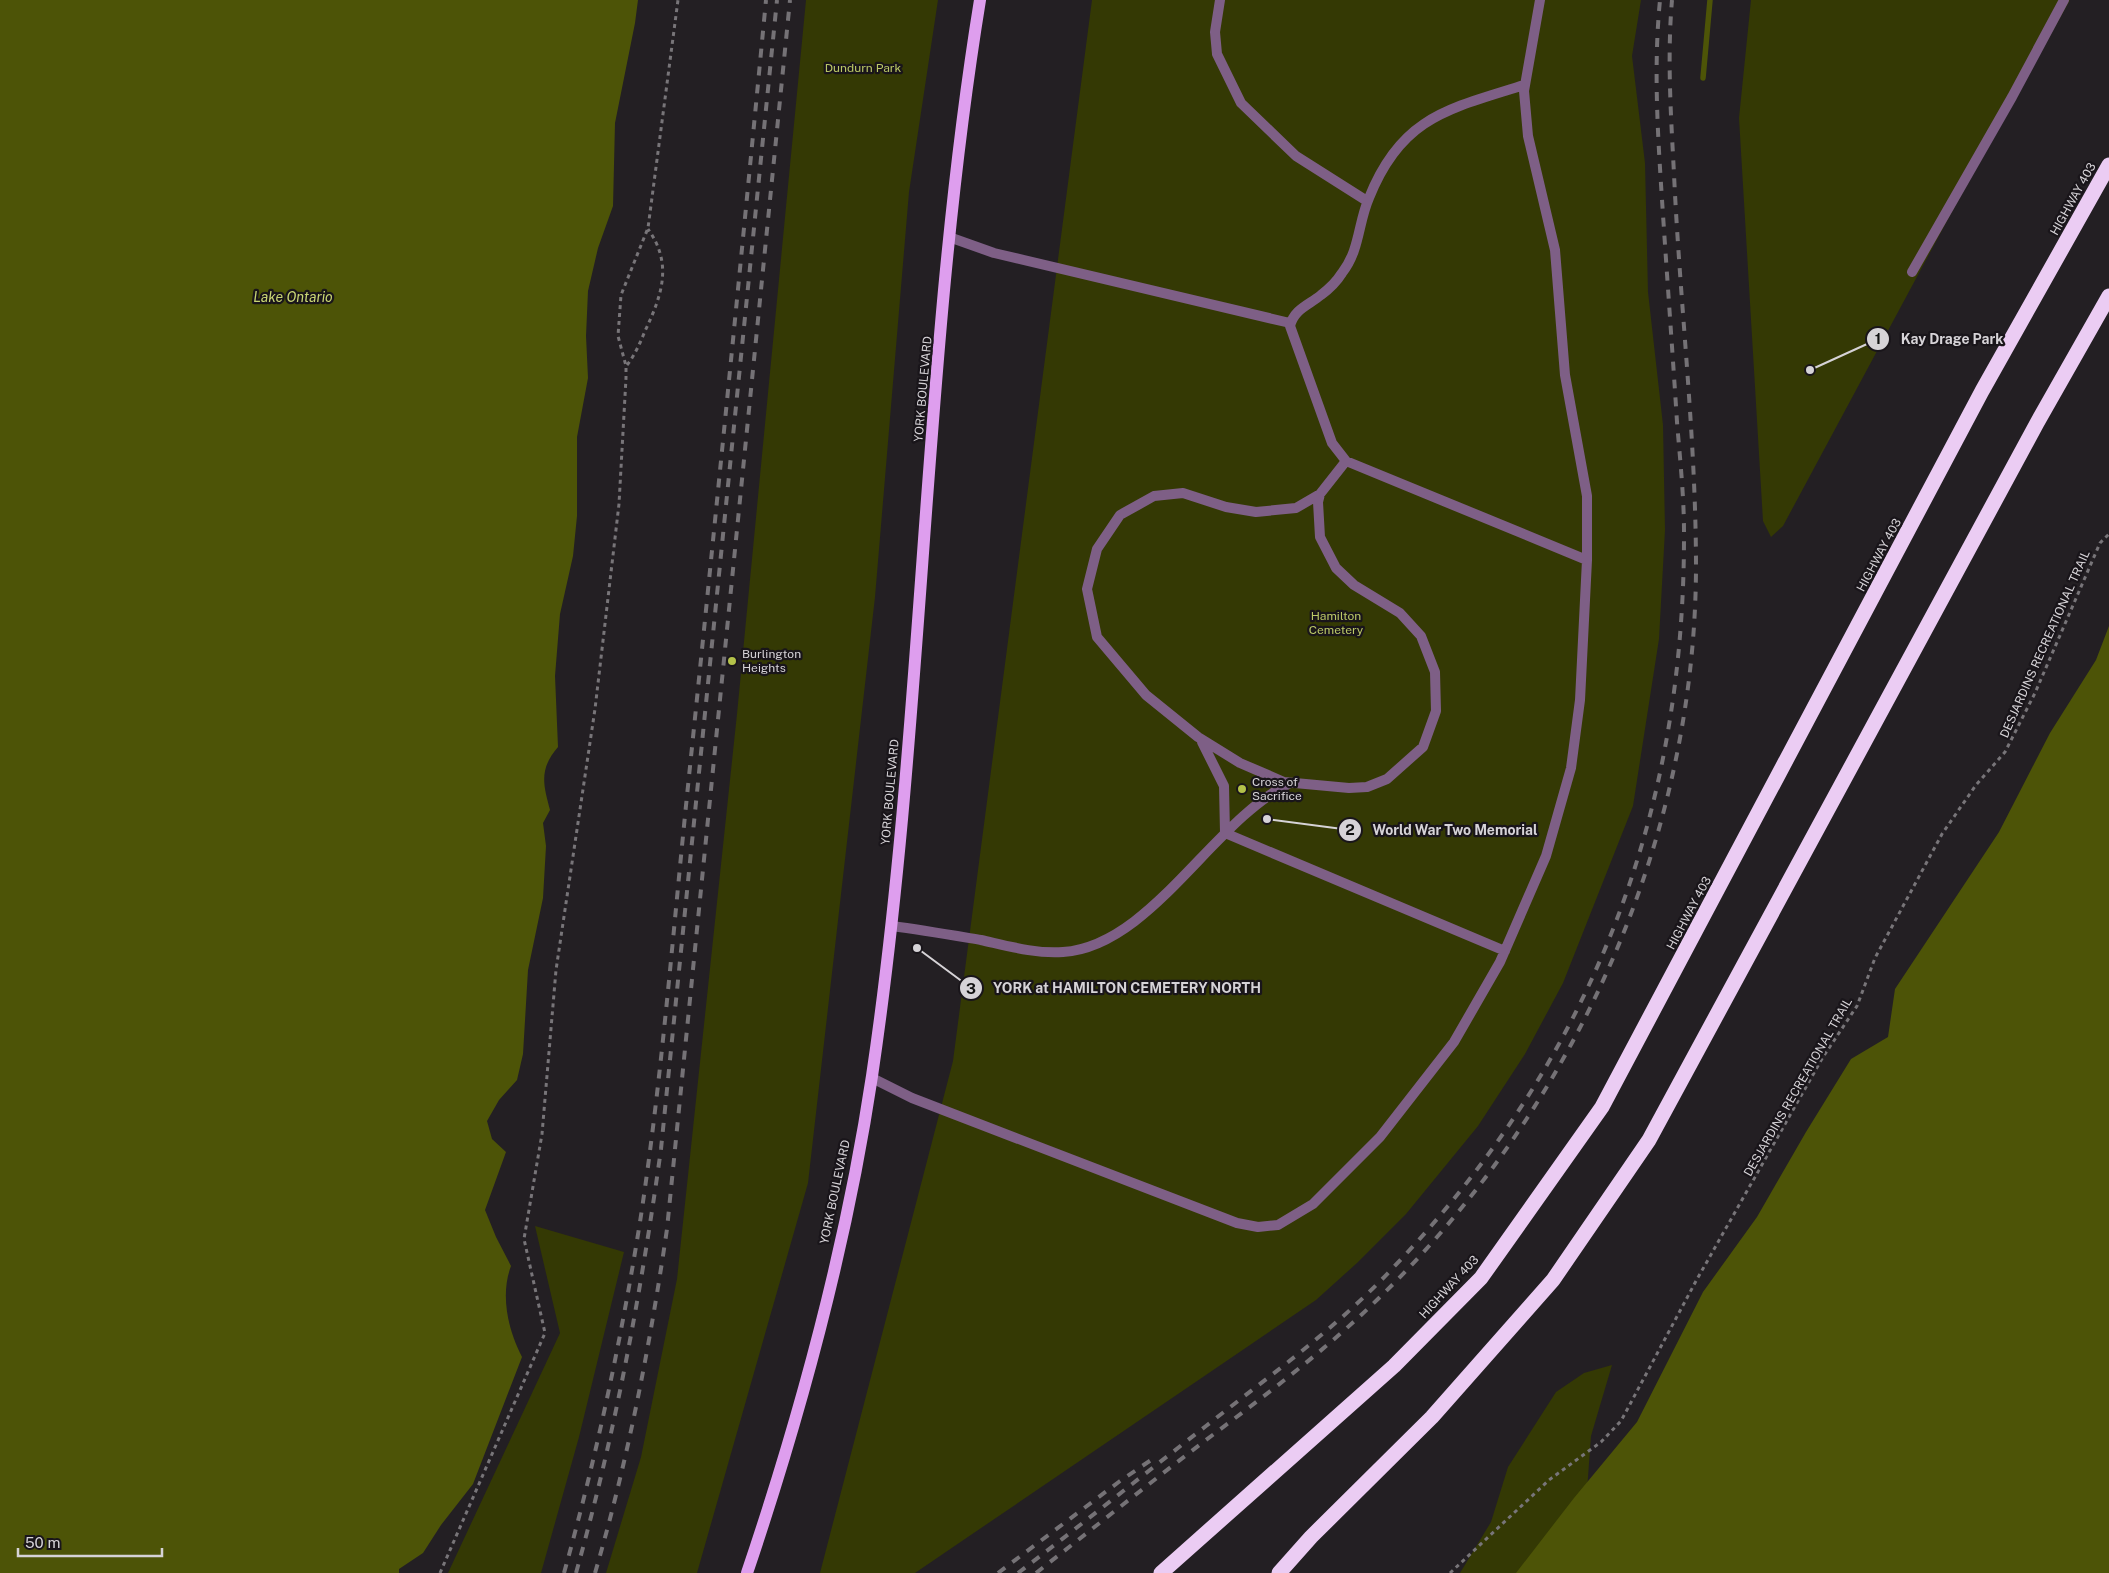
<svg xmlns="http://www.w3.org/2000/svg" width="2109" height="1573" font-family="'Public Sans',sans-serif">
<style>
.green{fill:#343904}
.water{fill:#4d5407}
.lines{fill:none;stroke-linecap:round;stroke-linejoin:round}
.stream{stroke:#4d5407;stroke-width:5.5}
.path{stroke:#787579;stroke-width:3;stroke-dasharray:4 4;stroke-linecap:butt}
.lane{stroke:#7e5f86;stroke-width:10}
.primary{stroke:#de9eee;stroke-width:12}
.highway{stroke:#ebccf3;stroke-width:15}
.rail{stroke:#757276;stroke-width:4;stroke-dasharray:9 9;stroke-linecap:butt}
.poi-dot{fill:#b4c24a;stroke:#19151a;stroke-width:2}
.labels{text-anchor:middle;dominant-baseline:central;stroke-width:4.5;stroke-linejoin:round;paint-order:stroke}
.park-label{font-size:12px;fill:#bbc867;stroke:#19151a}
.street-label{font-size:12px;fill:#d6d3d7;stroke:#19151a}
.poi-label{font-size:12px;fill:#d6d3d7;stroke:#19151a;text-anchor:start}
.water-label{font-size:14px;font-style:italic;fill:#c9d674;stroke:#19151a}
.leader{fill:none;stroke:#d6d3d7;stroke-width:2}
.callout-dot{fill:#d6d3d7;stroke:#19151a;stroke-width:2}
.mark-label{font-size:15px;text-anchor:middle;font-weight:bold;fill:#111}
.callout-label{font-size:14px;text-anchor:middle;font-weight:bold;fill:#d6d3d7;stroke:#19151a;stroke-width:4.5;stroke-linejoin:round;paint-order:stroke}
</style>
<rect width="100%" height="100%" fill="#231f23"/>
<path class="green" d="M806 0H938L909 192 875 597 808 1183 697 1573H606L641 1457 677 1279 737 714Z
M1092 0H1641L1632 56 1645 163 1648 292 1663 425 1665 530 1659 639 1633 806 1563 983 1525 1054 1478 1126 1406 1214 1357 1263 1316 1300 915 1573H820L953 1061Z
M1751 0H2070L1948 219 1783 526 1771 537 1763 521 1739 118Z
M535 1226 624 1252 579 1437 541 1573H448L560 1333Z
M1612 1365 1591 1436 1587 1491 1547 1573H1460L1491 1522 1508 1467 1556 1392 1584 1373Z"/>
<path class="water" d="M0 0H638L635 23 615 123 613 206 598 248 588 291 586 336 588 378 577 437V516L573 556 560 614 555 676 558 747C539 769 543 784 550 810L543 823 546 846 543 898 528 970 523 1054 517 1080 499 1100 487 1121 492 1139 506 1152 485 1210 496 1237 511 1266C500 1295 508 1330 522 1357L473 1484 441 1525 423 1553 399 1569V1573H0Z
M2109 626V1573H1516L1574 1498 1637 1422 1703 1292 1757 1217 1806 1132 1851 1059 1888 1037 1895 989 1999 832 2050 733 2096 660Z"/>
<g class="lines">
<path class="stream" d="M1703 78 1710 0"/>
<path class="path" d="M627 365C635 355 640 343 645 331 662 295 673 264 648 229
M440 1573 545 1333 524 1239 542 1134 556 970 595 709 619 504 626 378V366L618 336 621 295 648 228 678 0
M1450 1573 1549 1480 1601 1442 1621 1421 1696 1281 1823 1057 1857 1006 1875 958 1942 834 1976 785 2005 752 2035 693 2100 543 2109 534"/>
<path class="lane" d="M1220 0 1215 32 1217 54 1241 103 1296 156 1367 201
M1524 85C1448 109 1401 117 1369 198 1358 223 1360 250 1342 273 1337 281 1329 289 1321 295 1309 305 1294 309 1290 326L1332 443 1346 461 1587 560
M949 237 994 253 1290 323
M1912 272 2012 97 2064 0
M1320 494 1318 502 1320 537 1336 568 1354 585 1400 613 1421 636 1435 672 1436 711 1423 747 1387 779 1367 787 1349 788 1284 782 1240 763 1198 737 1146 695 1097 637 1087 589 1097 549 1120 515 1154 496 1183 493 1226 507 1256 512 1296 508 1320 494 1346 461
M1202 742 1224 786 1225 833
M1225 833 1505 951
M892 926C922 930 951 935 981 940 1008 946 1036 954 1063 952 1151 946 1212 821 1290 783
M872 1078 912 1098 1237 1223 1258 1227 1278 1225 1313 1204 1380 1137 1454 1042 1500 962 1546 856 1571 768 1580 700 1587 560V496L1565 375 1555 250 1528 136 1524 91 1540 0"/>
<path class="primary" d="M747 1573C801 1413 847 1243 872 1076 925 719 922 356 980 0"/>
<path class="highway" d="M1161 1573 1394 1366 1481 1278 1602 1107 1982 391 2109 165
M1279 1573 1311 1537 1432 1417 1553 1280 1649 1140 2037 423 2109 296"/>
<path class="rail" d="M564 1573C596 1458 621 1341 640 1222 662 1078 673 931 688 786 715 524 741 262 766 0
M576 1573C615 1434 641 1293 661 1149L777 0
M595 1573C628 1460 650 1345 667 1229L790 0
M998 1573 1120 1481 1157 1456
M1018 1573C1081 1525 1143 1475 1206 1426 1268 1377 1334 1330 1389 1272 1589 1064 1685 820 1684 532 1684 496 1680 459 1677 422 1672 343 1666 263 1661 184 1657 122 1654 61 1660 0
M1036 1573C1091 1530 1146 1486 1202 1443 1263 1397 1325 1351 1379 1298 1574 1109 1695 841 1696 568 1696 437 1680 305 1674 174 1671 116 1667 58 1672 0"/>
</g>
<g class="poi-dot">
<circle cx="732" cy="661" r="5"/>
<circle cx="1242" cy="789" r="5"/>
</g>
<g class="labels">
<g class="park-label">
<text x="863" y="68">Dundurn Park</text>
<text x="1336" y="616">Hamilton<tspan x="1336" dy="14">Cemetery</tspan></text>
</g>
<g class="street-label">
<text transform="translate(2073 199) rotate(-61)">HIGHWAY 403</text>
<text transform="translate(923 389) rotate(-85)">YORK BOULEVARD</text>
<text transform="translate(1879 555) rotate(-62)">HIGHWAY 403</text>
<text transform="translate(2045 644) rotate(-66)">DESJARDINS RECREATIONAL TRAIL</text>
<text transform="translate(890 792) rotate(-85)">YORK BOULEVARD</text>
<text transform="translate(1689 913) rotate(-62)">HIGHWAY 403</text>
<text transform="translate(1798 1087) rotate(-60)">DESJARDINS RECREATIONAL TRAIL</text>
<text transform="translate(835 1192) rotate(-78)">YORK BOULEVARD</text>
<text transform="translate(1449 1287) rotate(-47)">HIGHWAY 403</text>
</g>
<g class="poi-label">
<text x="742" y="654">Burlington<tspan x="742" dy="14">Heights</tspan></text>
<text x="1252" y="782">Cross of<tspan x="1252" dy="14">Sacrifice</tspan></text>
</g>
<g class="water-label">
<text x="293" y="297">Lake Ontario</text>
</g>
</g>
<path class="leader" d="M1810 370L1878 339M1267 819L1350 830M917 948L971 988"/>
<g class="callout-dot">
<circle cx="1810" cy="370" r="5"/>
<circle cx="1267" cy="819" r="5"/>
<circle cx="917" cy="948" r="5"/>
<circle cx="1878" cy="339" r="12"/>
<circle cx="1350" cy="830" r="12"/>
<circle cx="971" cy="988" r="12"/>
</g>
<g class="mark-label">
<text x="1878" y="344">1</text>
<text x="1350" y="835">2</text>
<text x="971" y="994">3</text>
</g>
<g class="callout-label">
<text x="1952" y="344">Kay Drage Park</text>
<text x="1455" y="835">World War Two Memorial</text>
<text x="1127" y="993">YORK at HAMILTON CEMETERY NORTH</text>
</g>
<path d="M18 1548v8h144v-8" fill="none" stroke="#d6d3d7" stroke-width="2.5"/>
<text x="25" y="1548" font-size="15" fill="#d6d3d7" stroke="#19151a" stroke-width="4" paint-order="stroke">50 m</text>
</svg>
